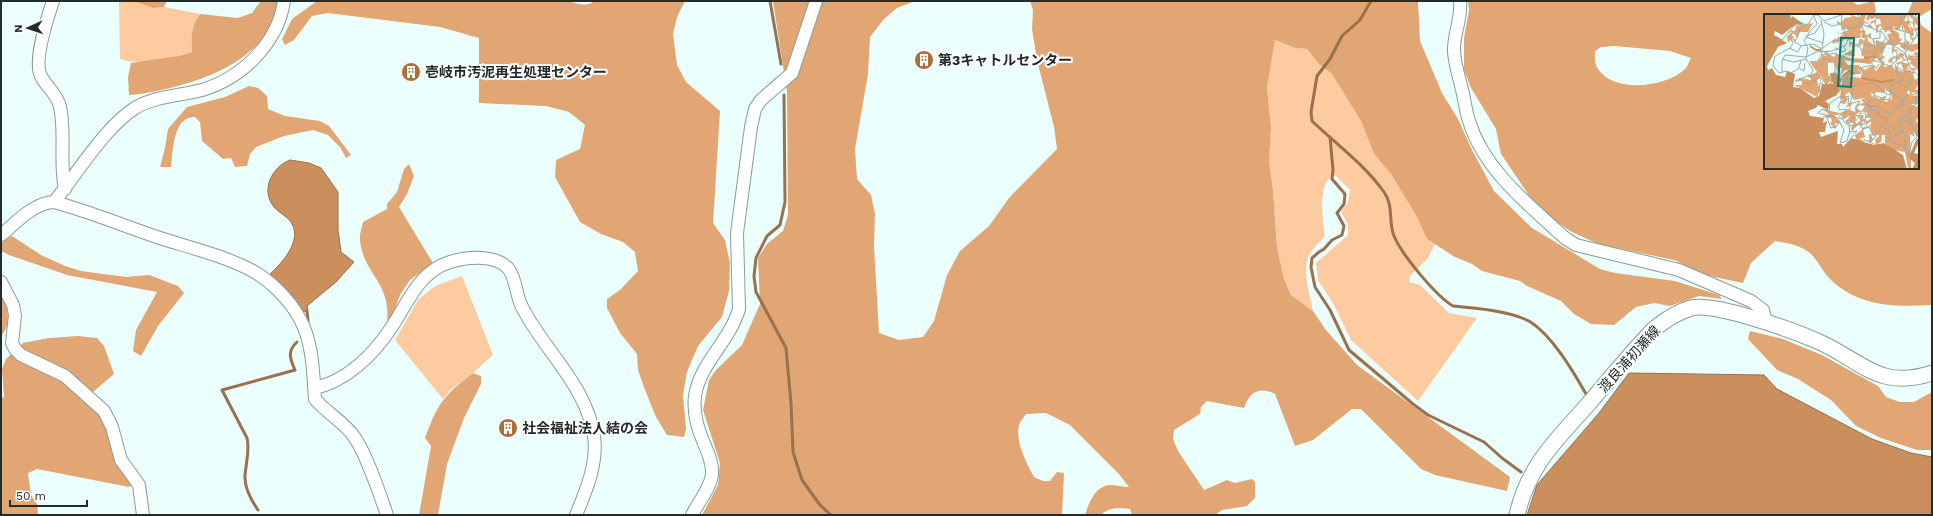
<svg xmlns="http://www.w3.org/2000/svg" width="1933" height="516" font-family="'Work Sans','Noto Sans JP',sans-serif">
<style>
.green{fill:#fecaa0}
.forest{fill:#e2a674;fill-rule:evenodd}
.water{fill:#ca8f5d;stroke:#98714e}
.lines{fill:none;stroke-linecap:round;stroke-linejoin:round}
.stream{stroke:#98714e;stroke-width:3}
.minor-casing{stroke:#889b98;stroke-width:14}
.major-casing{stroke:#889b98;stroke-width:17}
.minor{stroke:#fff;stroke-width:12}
.major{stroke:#fff;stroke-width:15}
.labels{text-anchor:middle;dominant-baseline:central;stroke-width:4;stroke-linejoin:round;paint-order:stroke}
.poi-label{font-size:14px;font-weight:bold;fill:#232b2a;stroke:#fff;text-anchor:start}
.street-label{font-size:14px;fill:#232b2a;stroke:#fff}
.inset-river{fill:none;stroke:#ca8f5d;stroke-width:2}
.inset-road{fill:none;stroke:#9baaa8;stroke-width:1}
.view{fill:#0f766e;fill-opacity:0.15;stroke:#0f766e;stroke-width:2}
.inset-edge{fill:none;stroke:#232b2a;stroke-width:2}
</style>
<rect width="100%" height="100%" fill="#ebfffc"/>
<path class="green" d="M119 1H133L153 8 164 7 200 14C191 26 191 37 192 52 173 59 140 66 120 59Z
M1274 40 1295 48 1307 49 1319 64 1332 74 1361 121 1374 154 1391 174 1417 217 1427 239 1435 244 1428 258 1410 276 1409 282 1420 285 1449 313 1477 318 1418 401 1351 340 1333 303 1318 280 1316 263 1348 235V225L1341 211 1348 203 1350 190 1336 176C1316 178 1323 222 1325 236 1320 242 1312 249 1309 255 1302 271 1310 295 1313 311L1291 295 1284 279 1277 247 1273 190 1269 162 1271 128 1267 87Z
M462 276 493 355 473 373 449 391 443 399 395 340 418 300 435 286Z"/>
<path class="forest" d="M133 1H167L164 7 153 8Z
M261 1H280C279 7 279 14 276 19 255 58 218 75 178 86 162 90 146 94 129 95L128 77 131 63 179 56 192 52C191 37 191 26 200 14L238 18 252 13Z
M317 1H569C577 4 587 7 595 1H685L677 17 673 34 677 65 686 82 720 111 713 223 725 240 730 263 729 291 722 317 698 346 687 372 683 395 686 429 684 437 667 435 656 417 645 390 638 370 637 354 620 333 607 308V299L620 290 638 271 635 252 623 242 601 234 580 222 555 177 556 160 580 149 585 125 569 112 546 106 479 103V38L440 27 328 13 312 16 294 40 285 45 282 39 292 19Z
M773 1H915L897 8 884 19 870 37 868 74 855 149 857 179 871 195 875 214 874 246 879 333 899 340 923 337 934 321 947 275 960 251 989 226 1009 198 1057 149 1054 127 1037 60 1032 29 1033 10 1030 1H1418L1420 41 1442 93 1458 119 1472 150 1494 191 1532 228 1600 269 1615 273 1675 281 1719 295 1722 299 1699 296 1670 306 1654 303 1636 307 1614 325 1591 324 1574 314 1561 301 1527 286 1520 281 1482 271 1472 264 1455 257 1427 239 1417 217 1391 174 1374 154 1361 121 1332 74 1319 64 1307 49 1295 48 1275 40 1267 87 1271 128 1269 162 1273 190 1277 247 1284 279 1291 295 1313 311 1326 330 1357 365 1510 477 1507 491 1435 475 1421 469 1361 409H1352L1313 440 1295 446 1275 394C1260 386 1249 392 1244 408L1207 401 1201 407 1200 414 1174 430 1173 439 1178 451 1204 490 1227 480 1235 483 1252 479 1255 482V498L1247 506 1222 510 1215 515H1132L1130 509C1121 508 1108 507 1101 515H1085C1089 503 1095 486 1110 485 1116 485 1123 487 1129 487L1119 474 1070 425 1046 413 1026 414C1024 417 1020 422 1019 425 1015 442 1026 462 1034 477L1043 481H1050L1057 472 1064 473 1062 515H702L718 485 720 463 703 410 709 380 716 370 742 345 760 304 758 258 767 244 783 231 788 215 787 92Z
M1468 1H1851L1858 5 1874 1 1876 11 1873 15H1765V168H1918V15H1907L1913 1H1932V9L1919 17 1921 25 1932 33V305C1895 307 1861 307 1832 281 1823 273 1819 262 1811 254 1801 245 1787 243 1775 241L1751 263 1743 283 1705 275 1674 260 1598 244 1570 231 1551 218 1530 197 1501 154 1496 129 1471 88 1464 70V38L1469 10ZM1614 46 1670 51 1691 58C1689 61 1688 66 1685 69 1666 87 1615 94 1598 69 1594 64 1595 56 1595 51L1601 47Z
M249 86 258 88 267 96 268 109 285 116 320 121 329 126 351 155 346 158 340 147 328 135 313 130 284 136 256 147 250 154 247 166 235 167 231 158 223 159 202 141 200 122 195 117C173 116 173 151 171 167H160L165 148 168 129 187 107 225 97Z
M409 164 414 176 407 194 399 207 433 263 410 280 400 295 391 320 387 321C391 282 363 274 360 240 359 235 362 228 363 222L387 209V204L397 192 404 169Z
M12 236 41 255 65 266 81 271 126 277 149 275 178 286 184 293 158 326 141 356 133 351 136 330 157 292 67 275 9 255 1 251V243Z
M1 291C7 306 13 323 1 336Z
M1750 331 1783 339 1822 355 1878 386 1886 397 1900 402H1914L1932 392V450H1917L1881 438 1856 426 1831 400 1798 379 1777 370 1748 339Z
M78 336 97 338 104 346 114 374 93 392 87 401 104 415 134 483 129 487 37 469 28 473 31 495 37 504 38 515H1V398L4 397 2 369 6 359 23 343 49 338Z
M473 373 481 376V384L464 418 447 464 438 515H419L431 446 425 438C438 403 443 396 473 373Z"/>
<path class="water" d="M290 160 309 163 321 168 338 192V230L341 252 354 262 336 282 307 306 308 309 304 312 269 275C281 264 302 242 292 224 289 217 279 213 274 207 260 190 272 167 290 160Z
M1629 373 1764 375 1777 389 1872 439 1911 453 1932 457V515H1527L1537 485 1542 479 1599 413Z"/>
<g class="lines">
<path class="stream" d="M770 1 781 64
M1371 1 1360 20 1342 36 1330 59 1317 76 1311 112 1312 121C1336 144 1364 164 1384 192 1394 206 1388 221 1394 236 1402 255 1436 296 1453 306 1475 308 1509 311 1529 321 1552 335 1573 371 1586 394
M784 95 785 202 780 225 767 236 756 258 754 276 756 292 786 348 791 403 793 452 802 480 820 505 831 515
M1330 137 1333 170 1332 179 1345 194 1344 204 1337 213 1344 226 1342 235 1332 240 1324 249 1319 252 1312 258 1311 267 1315 287 1330 310 1349 350 1413 404 1428 415 1484 442 1502 458 1521 472
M307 311 308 321
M258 510C251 500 244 488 245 475 246 463 250 450 247 438L222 390 295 370C290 359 287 351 297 342"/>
<defs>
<path id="minor" d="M53 1C48 16 33 61 41 76 46 87 57 93 60 107 66 133 59 162 65 189
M1460 1C1462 19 1453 35 1454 52 1455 66 1460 80 1463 94 1465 103 1466 112 1469 121 1484 170 1528 204 1565 238L1576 245 1679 270 1751 301 1763 310 1766 323
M54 202C76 175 105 127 135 108 155 96 180 96 202 90 242 78 278 43 284 1
M1 235C17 222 33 203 54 202 91 212 127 227 163 239 192 248 224 256 251 270 270 280 290 300 300 319 313 343 313 372 315 399 326 413 345 422 355 438 368 458 379 492 387 515
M1 282 13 305 15 315 12 343 15 349 21 355 65 376 104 411 112 427 121 460 139 485 143 515
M314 388C346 382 374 354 391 328 408 303 418 272 450 262 467 257 494 254 508 268 516 278 516 294 521 305 543 350 586 384 594 436 598 463 586 491 576 515
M692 515C698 503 711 487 712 474 713 462 707 451 703 441 697 427 693 412 695 396 700 363 730 341 739 309L737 233 751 127 755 109 761 100 792 73 816 1"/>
<path id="major" d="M1517 515C1529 463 1558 439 1591 401 1612 376 1632 352 1654 329 1665 320 1677 312 1691 308 1714 302 1792 330 1817 341 1860 359 1878 391 1932 373"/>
</defs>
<use href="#minor" class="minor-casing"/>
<use href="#major" class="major-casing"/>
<use href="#minor" class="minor"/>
<use href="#major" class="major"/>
</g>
<defs>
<symbol id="building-disc" viewBox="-11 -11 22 22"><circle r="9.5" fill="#ae6f36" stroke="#fff"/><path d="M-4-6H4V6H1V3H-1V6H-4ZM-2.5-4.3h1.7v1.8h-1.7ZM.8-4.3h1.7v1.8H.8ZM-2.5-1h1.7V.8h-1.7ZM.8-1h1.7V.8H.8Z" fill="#fff"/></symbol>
</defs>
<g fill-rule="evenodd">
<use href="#building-disc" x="913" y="49" width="22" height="22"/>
<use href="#building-disc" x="400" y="61" width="22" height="22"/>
<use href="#building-disc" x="497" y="417" width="22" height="22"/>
</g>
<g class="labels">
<g class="poi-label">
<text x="938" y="60">第3キャトルセンター</text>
<text x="425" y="72">壱岐市汚泥再生処理センター</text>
<text x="522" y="428">社会福祉法人結の会</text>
</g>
<g class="street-label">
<text transform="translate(1629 359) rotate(-48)">渡良浦初瀬線</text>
</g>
</g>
<g transform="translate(1764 14)">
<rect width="155" height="155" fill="#ebfffc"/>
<path d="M85 0 96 4 97 0 102 1 100 7 106 10 109 14 103 13 105 10 100 9 96 16 102 17 100 22 107 19V25L103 21 104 27 112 32V26L122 29 125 25 123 20 128 19 124 16 122 19 116 11 113 16 115 18 112 19V11L117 10 116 5H112V12L110 8 107 10 106 8 111 6 112 3 108 5 105 2V7L102 5 104 0 143 1 140 7H145L147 12 144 10 147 19 146 12 151 16 154 12 151 9 150 13 149 5 146 3 145 1 149 0 150 4 155 2V17L149 16 150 21 147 24 153 23 148 27 146 23V20L141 17 138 10 135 16H132L130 12 128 15 135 19V24L138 25 135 29 143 28 140 25 146 28 145 31 155 29V35L148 38 136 33 137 30 129 32V35L140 40 139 44 143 46 138 48 145 50 148 46 146 47 141 43 142 40 145 45 144 40 151 44 153 42 149 41 152 37 155 40 154 58 153 54 151 57 146 54H152L147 50 143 52 145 55 141 56 152 58 149 60 151 66 155 63V73L154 71 151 76H155V81L149 78 146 81V77H143L144 81 154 82 155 85 153 90H147L153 93 155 88V103L152 106 155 112V124L149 117 151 123 146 120 147 155 144 154 141 138 129 136 121 129V121H118L117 128 112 131 106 129 103 127 105 128V120H107L109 126 106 128 112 130 111 125 115 127 111 125 115 123 114 119 110 122 108 121 111 120H108L106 112 99 116 101 123 95 125 101 127 95 128 89 125H92L91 121 98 116V114L107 111V107L101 112 102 106 98 108 96 106 98 112 95 110 88 117 87 114 90 109H86L85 105 84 107 86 109V111L82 109 86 101 79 106 78 100 75 104 76 100 70 102 78 110 71 109V112H73L71 115 66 109 68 107 67 104 58 103 65 100 58 95 76 99 85 95 87 92 82 93 83 91 88 89 86 96 91 98 93 90 100 89 97 86 101 84 90 86 85 78 81 81 84 85 81 90 76 89 79 85H76L77 75 75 79 73 78 79 68 77 72 79 73V64L87 56H81L76 62 78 54H74V61L70 48 64 49V60L68 66 62 71 68 70 64 72 59 70H62L56 61 57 66 56 68V64L53 66 56 76 53 83 30 71H38V66L31 69 36 64 47 66 46 63 44 64 45 61 40 59 47 61 53 58 45 47H53L56 43 57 46 58 41 63 42 59 37H65L63 39 70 43 72 40 77 42 88 36V31L87 29V31L85 33V28L94 30 96 24 100 27 101 24H98V18L95 24 83 23 77 27 76 25 74 30 73 28 69 30 68 27 72 24 73 27V24L80 20H74L73 16 75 20 84 16 82 14 77 16 78 11 73 10V7L77 9 81 4 88 3ZM100 28 97 41 104 45 111 43 108 45 83 44 79 41 91 42V30L94 32ZM123 30 128 31V40L132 35 136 38 133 43 130 42 125 45 124 48 128 49 129 44 134 45 137 42 139 47 132 49 134 51 137 49 140 58 134 56V51L131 56 128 51 120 53V48L118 47H122L117 46 118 48 116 47 121 43 118 41 117 44 116 39 118 41ZM112 44 118 49 112 57 110 54 111 53 109 51 101 56 96 53 94 54 98 58 97 64 83 62 96 59 94 55 96 51H84L80 46 105 50 110 49 105 47H112L110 45ZM121 73 123 79V76L128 81V87L126 84 123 88 120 87 123 81 115 85 111 82 108 84 107 78 110 81 112 78 121 79ZM95 91 101 92 99 97 103 99 102 103 107 104 104 107 98 104H100L99 101H95L99 99 96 98 95 101H93L97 105 93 110 91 108 93 106 91 101 96 97 93 94ZM49 9 44 18H36L32 24 31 20H28L29 29 26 26 24 29 23 22 28 19 26 16 31 17 32 12Z" fill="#e2a674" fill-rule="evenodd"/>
<path d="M0 0H26L27 5 28 2 40 10H32L18 21 11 17 10 21 23 29 14 33 3 52 4 56 8 54 12 61 17 62 21 63 23 57 31 60 29 73 36 74 50 84 55 82 58 70H69L66 59H71L78 65 73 81 61 87 65 90 64 96 54 91 52 94 44 97 46 102 60 104 59 109 63 107 61 118H55L57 123 74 117 73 130H78L79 133 87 124 110 131 120 129 139 141 143 155H0ZM153 124 155 128 150 139 155 140V155H148L151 149 146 145V140Z" fill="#ca8f5d"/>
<path class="inset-river" d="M46 32 52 36H57M100 44 112 43M78 63 85 57 90 59M98 64 118 68 130 66M0 138 8 155"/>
<path class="inset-road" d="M49 0 53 10 46 17 40 27 44 34 42 45 49 56 46 63 50 67 56 63 63 71 68 69 66 61 71 58 79 65 77 87 74 93 76 96 83 95 77 104 85 112 95 110 99 115 105 113 109 121 113 120 118 111 121 115 125 116 127 127 136 132 140 130 144 143 148 128 153 123 148 109 145 111 147 102 145 94 153 90 152 82 155 80M94 0 97 10 118 18 125 28 141 39M104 0 107 5 113 0M136 0 139 17M144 0V7L149 9M152 0 149 9 155 26M57 6 60 20 57 44 71 49V58M60 8 68 12 77 10M138 9 149 20M98 12 101 21 109 25 116 24V17M80 15 98 12M116 16 124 13 149 20M127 16 142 37M25 17 32 29 38 32M141 18V35M155 18 141 39 146 54 155 62M12 22 18 26 31 11 42 10M43 22 51 19 57 10M42 23 59 29M84 25 89 31 96 33 98 38H107L119 49M109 25 112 37 109 42M85 26 101 21M109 26 117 35V46M43 31 49 30 58 35M96 32 100 29 105 33 108 31M131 33 129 34 133 39 132 48M25 34 34 38 37 32 43 31M59 34 70 26 77 27 83 24M71 34 79 38 82 36 79 32M116 34 122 23M117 36 123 30H129M72 40 92 47M58 41 73 39M42 43 52 38 68 37 82 31 84 25 77 11 78 1M18 45 30 48 42 45M143 45 148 42 155 43M37 47 34 55 27 59 23 57 15 59 9 52 11 42 26 34 34 22 36 14 44 10 50 1H54L60 7 80 0M88 48 112 47 126 52 141 40M131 52 141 58 147 56M35 54 40 57 41 49M18 58V47L21 41 42 43M35 64 40 69 47 70 50 67M31 67 46 61M80 68 84 61 97 59 95 54 109 51 112 54 115 50M136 70 141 73 146 71 148 64M126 77 139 87 143 81 152 80M55 78 56 69H59M77 82 66 89 65 97 58 95 54 99 78 105M78 84 85 82 84 90 96 87 91 94 94 98M86 90 88 83V73L93 70 105 69 113 71 122 80 127 81M104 90 106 95 115 98V103L123 104V109L132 117H138L141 122V132M104 93 114 92 126 101 132 93 139 91 137 85M92 101 98 107 97 112M62 102 67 114 72 113 75 107M102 103H109L114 98M74 105 80 116 76 129 83 127 86 117M81 109 83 106 86 107 94 98 98 97 110 81 123 86 127 83 126 75 131 68 137 69 138 62 133 60 131 50M97 111 100 110 102 101 99 97M85 112 86 118 93 117 87 124M131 122 139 118 136 109 137 103 142 102 146 106M100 126 107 128 114 119"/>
<path class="view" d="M77 24H90L87 73 74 72Z"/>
<rect width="155" height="155" class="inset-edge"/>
</g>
<rect width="1933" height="516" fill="none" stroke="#232b2a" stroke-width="4"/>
<g transform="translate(28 28) rotate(267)" stroke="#ffffff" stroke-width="3" paint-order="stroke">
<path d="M0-3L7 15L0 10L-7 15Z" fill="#232b2a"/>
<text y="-6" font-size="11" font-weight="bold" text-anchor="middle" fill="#232b2a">N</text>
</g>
<path d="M10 500v6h77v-6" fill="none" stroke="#232b2a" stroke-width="2"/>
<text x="16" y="500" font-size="12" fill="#232b2a" stroke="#ffffff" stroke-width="3" paint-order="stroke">50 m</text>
</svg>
